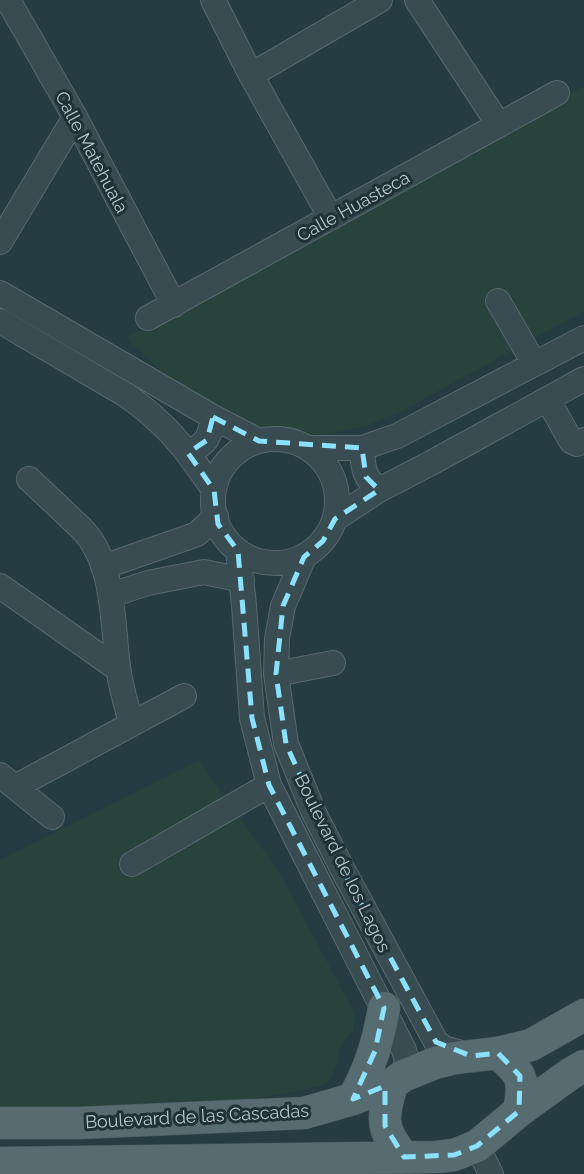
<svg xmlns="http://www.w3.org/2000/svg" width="584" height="1174" font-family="Raleway,sans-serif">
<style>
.green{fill:#27433b}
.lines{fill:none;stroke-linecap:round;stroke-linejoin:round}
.minor-casing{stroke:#576a6f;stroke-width:26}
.major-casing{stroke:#46595e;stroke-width:33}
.minor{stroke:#394c51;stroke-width:24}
.major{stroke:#576c71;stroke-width:32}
.marked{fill:none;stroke:#8be1fb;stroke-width:5;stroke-dasharray:14 9;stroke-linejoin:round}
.labels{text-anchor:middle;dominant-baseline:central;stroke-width:6;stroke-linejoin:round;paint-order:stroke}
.street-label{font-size:18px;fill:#b6c7cc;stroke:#1e3237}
</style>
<rect width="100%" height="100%" fill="#253c42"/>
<path class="green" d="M584 86V311L402 411 366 426 332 433 298 435 260 430 185 394 126 338Z
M199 761 278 870 352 1008 355 1019 353 1031 345 1040 340 1049 335 1069 330 1079 323 1085 294 1092 232 1102 164 1107 0 1106V860Z"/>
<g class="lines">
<defs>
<path id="minor" d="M8 0 75 117 174 305
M213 0 251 75 331 218
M417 0 499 125
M251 75 380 0
M0 242 75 117
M0 293 213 417 259 441
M498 301 534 363
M148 318 557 93
M0 321 126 395C137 403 148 411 157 420 180 440 197 466 214 490
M548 400 571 441 577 444 584 440
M213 501a62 62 0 1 1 124 0a62 62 0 1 1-124 0Z
M308 448H362L397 436 584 338
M362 448C363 467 363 477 379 490
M188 453C207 443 210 438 213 417
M29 479 81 528C115 562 112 622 118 666 120 686 127 705 131 724
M335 519 379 490 431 463 584 379
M238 551 244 605 252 718 269 785 404 1050 407 1060 403 1076
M304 557 283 606 277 639 276 674 286 744 314 813 343 870 436 1042 444 1048 471 1056
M103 567 189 537 197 534 216 516
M0 586 118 669
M111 595 148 583 204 572 242 580
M276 674 333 663
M0 775 52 817
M15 787 184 696
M132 864 269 785
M477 1146 491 1174"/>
<path id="major" d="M498 1053C523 1075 525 1079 519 1111
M392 1084C382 1117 380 1130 404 1157
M353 1099C370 1069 378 1042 384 1008
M0 1123H79L304 1113 353 1099 392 1084 403 1076 435 1063 455 1058 498 1053 531 1045 584 1015
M0 1163 437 1157 454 1155 477 1146 519 1111 570 1074 584 1066"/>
</defs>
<use href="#minor" class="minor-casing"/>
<use href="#major" class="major-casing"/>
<use href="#minor" class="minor"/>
<use href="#major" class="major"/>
</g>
<path class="marked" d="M213 417 259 441 362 448 366 477 379 490 335 519 323 541 304 557 283 606 276 674 286 744 343 870 436 1042 471 1056 498 1053 520 1076 519 1111 477 1146 454 1155 404 1157 385 1126V1086L353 1099 375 1051 384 1008 269 785 252 718 238 551 218 524 214 490 188 453 207 440Z"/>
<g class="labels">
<g class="street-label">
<text transform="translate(92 152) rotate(62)">Calle Matehuala</text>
<text transform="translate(353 206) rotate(-29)">Calle Huasteca</text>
<text transform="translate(343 863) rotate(64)">Boulevard de los Lagos</text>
<text transform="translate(197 1116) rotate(-3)">Boulevard de las Cascadas</text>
</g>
</g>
</svg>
